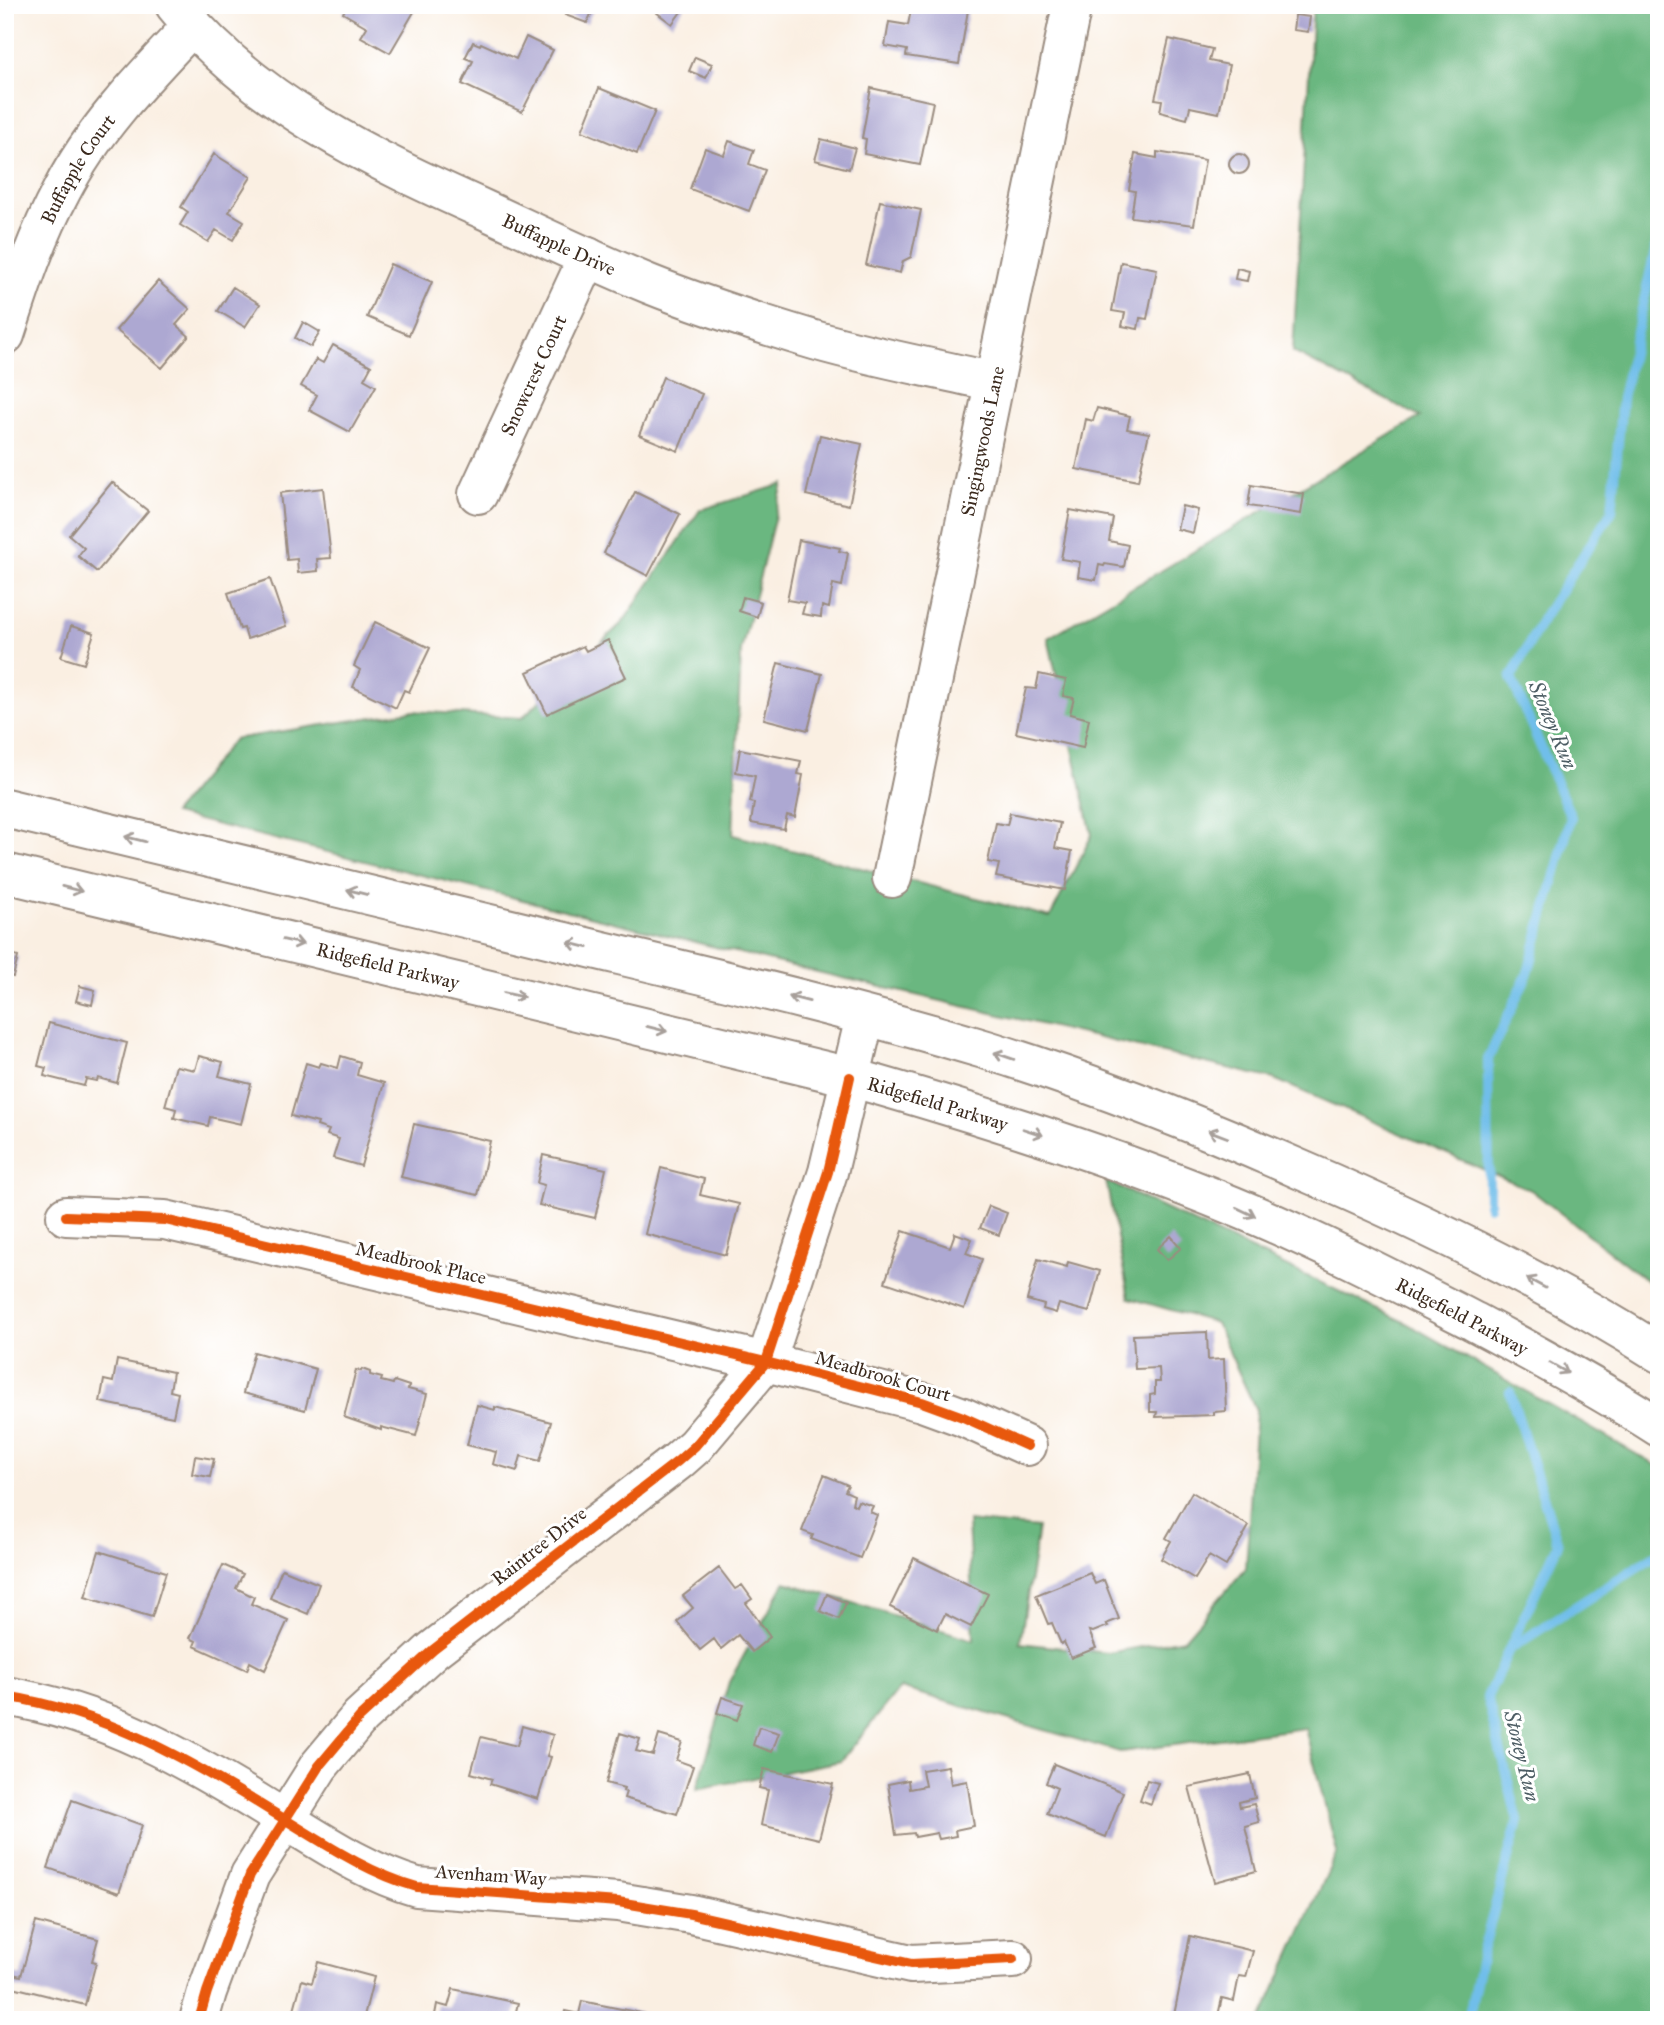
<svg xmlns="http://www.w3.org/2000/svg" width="1664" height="2025" font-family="'IM FELL Great Primer',serif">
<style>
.forest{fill:#6bb780;stroke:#53704f;stroke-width:2}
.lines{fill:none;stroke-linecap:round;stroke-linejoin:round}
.stream{stroke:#70beea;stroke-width:10}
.building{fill:#ada8d2}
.street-casing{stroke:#9a8c80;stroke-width:42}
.secondary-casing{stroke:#9a8c80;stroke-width:42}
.street{stroke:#fff;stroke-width:38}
.secondary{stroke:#fff;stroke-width:38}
.cycleway-casing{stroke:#fff;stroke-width:15}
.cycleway{stroke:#e8590c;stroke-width:10}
.oneway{stroke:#a79f9a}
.labels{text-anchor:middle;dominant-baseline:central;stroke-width:6;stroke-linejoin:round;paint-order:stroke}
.street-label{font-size:19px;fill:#3b2a1e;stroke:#fff}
.water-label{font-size:21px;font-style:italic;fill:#4e5e65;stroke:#fff}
</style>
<rect width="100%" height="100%" fill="#fff"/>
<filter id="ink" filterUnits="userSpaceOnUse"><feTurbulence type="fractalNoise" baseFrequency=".0143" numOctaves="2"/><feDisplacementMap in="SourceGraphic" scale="14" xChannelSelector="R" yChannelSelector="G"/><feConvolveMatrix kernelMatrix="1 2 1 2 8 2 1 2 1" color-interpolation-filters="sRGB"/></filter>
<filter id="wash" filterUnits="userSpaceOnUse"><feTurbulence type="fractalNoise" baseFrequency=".00686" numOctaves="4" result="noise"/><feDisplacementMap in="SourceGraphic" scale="28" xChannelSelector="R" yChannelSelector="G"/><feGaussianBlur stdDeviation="1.57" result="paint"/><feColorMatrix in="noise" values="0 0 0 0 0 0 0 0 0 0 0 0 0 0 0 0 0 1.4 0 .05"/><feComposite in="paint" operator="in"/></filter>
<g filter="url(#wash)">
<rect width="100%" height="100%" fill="#faefe2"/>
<path class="forest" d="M1313 5H1659V1290L1531 1190 1274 1079 796 967 173 814 234 739 412 711 522 718 623 622 700 510 783 484 741 651 733 835 1050 917 1092 835 1048 638 1420 417 1293 352Z
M1106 1181 1406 1323 1659 1467V2020H1261L1337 1852 1305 1728 1120 1752 900 1688 841 1761 697 1789 729 1682 785 1582 974 1640 968 1521 1038 1528 1020 1643 1108 1653 1184 1639 1246 1568 1256 1410 1216 1323 1129 1298Z"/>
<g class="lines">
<path class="stream" d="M1489 1206 1488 1059 1528 973 1571 817 1511 678 1543 618 1612 511 1622 398 1659 234
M1511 1648 1659 1553
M1468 2020 1481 1958 1518 1821 1487 1697 1558 1544 1510 1392"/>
</g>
<g id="blocks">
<path class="building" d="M347 5H418L390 53 361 37 367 27 343 13Z
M569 5H582L593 10 587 23 565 15Z
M661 5H686L672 24 656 12Z
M912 5H941L968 10 959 64 906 56 907 50 885 46 889 22 908 25Z
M1218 5H1247L1245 12Z
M1295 15 1310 17 1308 32 1293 30Z
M526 37 553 50 522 112 462 84 473 61 465 58 473 42 480 45 481 43 516 59Z
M1169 39 1212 49 1209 61 1229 65 1219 113 1190 107 1187 119 1160 112 1162 100 1155 99Z
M695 57 712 64 706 78 689 71Z
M599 88 655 111 637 154 582 131Z
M871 88 933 102 920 165 864 154 866 139 862 138Z
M821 139 855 148 849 169 815 160Z
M729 141 754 150 749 164 765 170 749 211 690 189 705 148 724 155Z
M1157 152 1205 160 1194 225 1131 217 1135 191 1129 190 1135 154 1157 158Z
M1229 164a10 10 0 1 1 20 0a10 10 0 1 1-20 0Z
M214 154 251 177 229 212 244 221 233 240 216 230 208 242 180 225 188 212 181 207Z
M880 201 921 210 911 257 903 261 900 273 866 265Z
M1121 262 1157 269 1147 319 1140 318 1138 329 1122 326 1125 313 1112 311Z
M390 264 432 282 409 335 367 317Z
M1237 268 1249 271 1247 281 1235 279Z
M158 281 190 309 176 325 189 336 162 368 116 330Z
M233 287 260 304 245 327 218 311Z
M303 322 320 332 311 347 295 338Z
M333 345 371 366 364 379 376 386 350 432 309 410 317 395 301 386 316 359 323 363Z
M663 377 702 394 678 451 639 435Z
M1097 408 1130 416 1127 429 1149 433 1138 481 1076 469 1086 419 1093 421Z
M820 435 862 444 849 505 806 495Z
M112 482 148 511 97 572 78 556 84 548 69 535Z
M1251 485 1304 494 1301 514 1248 506Z
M323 488 331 558 317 559 318 571 298 573 297 559 287 560 280 493Z
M635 492 680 514 648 576 604 553Z
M1182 506 1198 510 1193 533 1177 529Z
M1070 510 1113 518 1109 541 1128 545 1124 567 1105 564 1104 566 1099 565 1096 580 1078 577 1080 562 1061 559Z
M799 540 840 548 839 551 848 553 842 586 833 584 829 608 822 606 821 617 802 614 805 603 787 600Z
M270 579 286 626 247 639 244 628 240 629 228 593Z
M743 597 761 602 757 617 739 611Z
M375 622 430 648 409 692 404 690 396 708 353 687 360 670 354 666Z
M71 626 94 633 84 664 61 657Z
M608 640 626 677 547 714 527 672 583 646 586 651Z
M778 663 822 674 808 730 764 719Z
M1039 674 1066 680 1063 696 1074 698 1070 714 1089 719 1083 748 1016 733 1026 688 1036 689Z
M740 749 801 761 798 774 803 775 795 817 787 815 784 829 751 823 754 803 750 802 755 776 736 772Z
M1010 813 1060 823 1055 848 1072 851 1065 890 996 877 999 864 988 862 996 823 1007 825Z
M5 953 18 957 13 977 5 975Z
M80 986 95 990 92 1005 76 1001Z
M49 1023 127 1043 117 1083 98 1078 97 1081 86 1079 84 1086 44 1076 46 1068 38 1066Z
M199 1056 223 1062 219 1076 251 1084 241 1124 210 1117 208 1126 174 1118 176 1109 165 1106 176 1066 195 1070Z
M341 1056 360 1062 357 1075 384 1083 361 1166 333 1158 339 1139 327 1135 329 1130 317 1126 318 1123 291 1116 306 1063 319 1067 321 1063 338 1068Z
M414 1124 490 1141 478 1195 401 1177Z
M543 1155 606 1169 595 1218 539 1205 544 1185 537 1183Z
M661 1168 704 1179 700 1195 739 1204 726 1255 645 1234Z
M989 1206 1007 1213 999 1235 980 1228Z
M903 1231 950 1247 955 1233 972 1239 966 1253 982 1259 964 1309 885 1282Z
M1171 1236 1181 1248 1167 1260 1157 1249Z
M1038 1259 1067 1267 1068 1262 1100 1271 1089 1312 1059 1304 1056 1313 1043 1309 1044 1305 1027 1300Z
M1207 1332 1208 1360 1224 1359 1226 1411 1214 1412V1415L1156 1417 1157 1412H1150V1395L1155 1394V1382H1160L1159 1368 1135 1369 1133 1335Z
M254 1352 316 1369 305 1410 243 1393Z
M117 1360 173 1372 170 1391 178 1393 173 1417 100 1402 104 1380 113 1382Z
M362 1369 370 1372V1375L382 1378 381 1381 393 1384 394 1381 409 1386 408 1389 427 1394 416 1436 381 1427V1430L344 1417 356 1370 361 1371Z
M477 1405 495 1410V1407L551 1422 540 1461 521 1456 517 1471 493 1464 496 1452 467 1445Z
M195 1456 214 1459 210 1477 192 1474Z
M824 1475 848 1485 845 1491 854 1495 852 1504 856 1506 858 1501 873 1506 870 1512 877 1515 860 1558 811 1539 813 1535 802 1531Z
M1192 1492 1249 1526 1226 1566 1209 1556 1195 1579 1161 1559 1171 1541 1166 1538Z
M99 1551 166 1572 152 1617 85 1597Z
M914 1558 988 1594 971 1627 945 1614 937 1630 890 1607Z
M223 1565 243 1574 236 1588 254 1597 251 1604 288 1620 265 1670 250 1662 247 1670 194 1646 196 1641 190 1638Z
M719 1568 735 1589 742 1585 752 1599 746 1603 770 1637 752 1652 738 1635 721 1649 714 1639 700 1650 677 1622 693 1608 683 1596Z
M282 1569 319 1584 308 1614 270 1598Z
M1090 1573 1095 1584 1104 1580 1119 1619 1106 1624 1108 1626 1093 1632 1089 1631 1096 1648 1071 1658 1064 1642 1061 1644 1052 1623 1048 1624 1036 1595Z
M827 1594 846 1603 839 1619 820 1611Z
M722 1697 743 1704 737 1720 717 1713Z
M522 1726 553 1735 547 1756 551 1757 538 1799 490 1784 492 1779 471 1773 481 1737 517 1746Z
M759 1727 779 1733 772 1752 753 1745Z
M620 1733 640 1739 636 1751 653 1755 659 1735 682 1742 676 1760 693 1766 677 1814 624 1798 626 1792 623 1791 624 1788 606 1783Z
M1054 1764 1123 1792 1106 1837 1047 1814 1057 1788 1046 1783Z
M948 1766 951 1784 967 1781 974 1826 955 1830 956 1836 939 1839 937 1833 915 1837 914 1833 896 1835 888 1784 908 1780 909 1789 925 1786 922 1770Z
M764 1769 833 1784 819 1839 761 1825 768 1790 759 1788Z
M1250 1774 1255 1798 1239 1802 1240 1807 1254 1804 1259 1822 1245 1826 1256 1871 1215 1882 1189 1787Z
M1147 1780 1158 1783 1151 1804 1140 1800Z
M72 1800 142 1825 119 1893 48 1868Z
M36 1922 98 1939 92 1961 96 1962 85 2005 5 1985 9 1973 21 1976Z
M1190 1936 1253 1951 1246 1977 1239 1976 1234 2001 1222 1998 1217 2020H1173Z
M318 1962 374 1977 363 2020H304L292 2017 302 1980 312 1983Z
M453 1989 518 2003 514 2020H434L437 2004 448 2007Z
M582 2001 646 2014 645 2020H563L565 2011 579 2014Z"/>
</g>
</g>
<g filter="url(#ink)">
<use href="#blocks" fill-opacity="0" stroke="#9a8c80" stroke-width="2"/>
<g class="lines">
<defs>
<g id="street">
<path id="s1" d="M175 5C254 103 373 160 485 210 539 235 593 261 649 284 699 304 752 321 804 337 865 356 931 367 994 382"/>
<path id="s2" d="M5 335C21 285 37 236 62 190 94 128 144 77 192 26"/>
<path id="s3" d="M478 494 588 257"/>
<path id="s4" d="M892 878 1072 5"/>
<path d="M66 1216 165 1220 766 1362 922 1402 963 1417 1027 1446"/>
<path d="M5 1696C105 1712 187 1759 271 1811 318 1839 364 1872 417 1887L618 1902 691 1914 911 1964 1013 1959"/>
</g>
<g id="secondary">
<path d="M5 808C188 852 370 895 552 939 698 974 844 1007 987 1050 1093 1083 1197 1124 1299 1169 1423 1222 1545 1281 1659 1353"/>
<path id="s5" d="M5 873 850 1077C979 1114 1107 1154 1231 1205 1314 1239 1395 1281 1475 1322 1537 1355 1600 1389 1659 1427"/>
<path d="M199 2020 207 1992 250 1875 319 1766 360 1717 433 1650 678 1461 695 1446 766 1362 828 1172 865 1017"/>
</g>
</defs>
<use href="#street" class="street-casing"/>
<use href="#secondary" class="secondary-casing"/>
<use href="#street" class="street"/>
<use href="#secondary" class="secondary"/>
<defs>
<path id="cycleway" d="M66 1216 165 1220 766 1362 922 1402 963 1417 1027 1446
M5 1696C105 1712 187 1759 271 1811 318 1839 364 1872 417 1887L618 1902 691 1914 911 1964 1013 1959
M199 2020 207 1992 250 1875 319 1766 360 1717 433 1650 678 1461 695 1446 766 1362 828 1172 850 1077"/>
</defs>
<use href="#cycleway" class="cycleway-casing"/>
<use href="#cycleway" class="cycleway"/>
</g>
<defs><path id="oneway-shaft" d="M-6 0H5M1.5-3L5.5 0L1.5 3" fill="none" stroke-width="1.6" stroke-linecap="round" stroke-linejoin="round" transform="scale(1.75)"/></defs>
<g class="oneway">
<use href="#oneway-shaft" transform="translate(135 839) rotate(-166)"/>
<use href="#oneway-shaft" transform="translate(72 889) rotate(14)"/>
<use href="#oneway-shaft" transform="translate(357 892) rotate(-166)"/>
<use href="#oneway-shaft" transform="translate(293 942) rotate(13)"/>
<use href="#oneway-shaft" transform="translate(578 945) rotate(-166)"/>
<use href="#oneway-shaft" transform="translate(514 995) rotate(13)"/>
<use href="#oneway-shaft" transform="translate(799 999) rotate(-166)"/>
<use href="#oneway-shaft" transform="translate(657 1029) rotate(14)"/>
<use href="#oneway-shaft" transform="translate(1004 1056) rotate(-161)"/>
<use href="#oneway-shaft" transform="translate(1033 1132) rotate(18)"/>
<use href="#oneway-shaft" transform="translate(1218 1134) rotate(-159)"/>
<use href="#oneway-shaft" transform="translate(1246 1212) rotate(25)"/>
<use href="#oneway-shaft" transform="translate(1536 1283) rotate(-152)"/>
<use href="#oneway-shaft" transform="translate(1559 1368) rotate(30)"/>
</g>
</g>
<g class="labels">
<g class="street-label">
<text stroke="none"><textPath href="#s2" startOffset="182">Buffapple Court</textPath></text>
<text stroke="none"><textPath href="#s1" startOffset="457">Buffapple Drive</textPath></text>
<text stroke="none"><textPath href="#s3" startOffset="131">Snowcrest Court</textPath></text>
<text stroke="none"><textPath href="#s4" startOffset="446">Singingwoods Lane</textPath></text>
<text stroke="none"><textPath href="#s5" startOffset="394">Ridgefield Parkway</textPath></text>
<text stroke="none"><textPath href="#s5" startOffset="961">Ridgefield Parkway</textPath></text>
<text transform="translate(421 1263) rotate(13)">Meadbrook Place</text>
<text stroke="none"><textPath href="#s5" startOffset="1528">Ridgefield Parkway</textPath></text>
<text transform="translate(883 1376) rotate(16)">Meadbrook Court</text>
<text transform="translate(539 1546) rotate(-38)">Raintree Drive</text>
<text transform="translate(491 1875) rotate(4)">Avenham Way</text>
</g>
<g class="water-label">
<text transform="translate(1553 725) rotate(67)">Stoney Run</text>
<text transform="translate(1522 1756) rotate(76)">Stoney Run</text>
</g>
</g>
<rect width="1664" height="2025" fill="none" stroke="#fff" stroke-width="28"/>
</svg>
